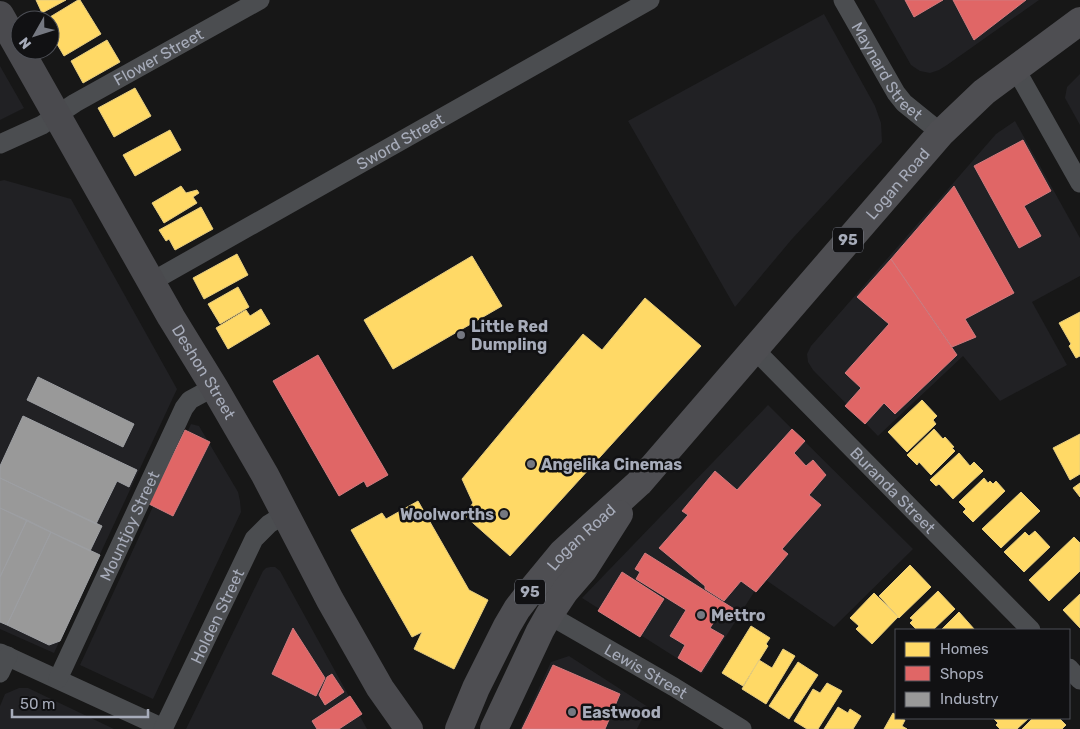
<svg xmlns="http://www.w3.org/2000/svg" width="1080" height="729" font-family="Rubik,sans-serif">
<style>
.built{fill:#212124}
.homes{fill:#ffd966;stroke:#e5cc7f}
.shops{fill:#e06666;stroke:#cf7b7f}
.industry{fill:#999;stroke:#9d9fa3}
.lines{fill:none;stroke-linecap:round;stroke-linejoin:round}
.street{stroke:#4b4d50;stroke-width:19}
.secondary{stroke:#4a4a4e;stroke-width:28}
.primary{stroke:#4e4e52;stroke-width:28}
.poi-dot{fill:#757881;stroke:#111113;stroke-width:2}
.labels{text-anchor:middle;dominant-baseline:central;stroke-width:5;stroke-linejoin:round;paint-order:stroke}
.shield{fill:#111113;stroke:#7a7e88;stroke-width:1}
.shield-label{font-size:15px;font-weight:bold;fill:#a7acba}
.street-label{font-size:16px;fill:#a7acba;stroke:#111113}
.poi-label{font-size:16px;font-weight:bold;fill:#a7acba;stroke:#111113;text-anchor:start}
</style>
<rect width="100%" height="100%" fill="#171717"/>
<path class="built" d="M874 0H1039L947 65 939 70 930 73 920 71 911 65Z
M824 14 875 106 881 123 882 142 792 239 735 307 628 121Z
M0 66 24 108 0 120Z
M1080 74V125L1065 98 1067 87Z
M1015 121 1080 238V276L1032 302 1067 365 1000 401 963 356 878 436 813 370 808 362 807 354 811 346 996 134Z
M4 180 71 199 177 389 54 653 0 629V181Z
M768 405 913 549 834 627 763 578 702 674 582 598Z
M191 424 199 426 238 492 240 501 241 512 153 699 80 665Z
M270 567H275L280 571 367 729H186L263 571 266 568Z
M569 656 648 707 637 729H520L551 662Z
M19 688H28L114 729H0V706L5 694Z"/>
<path class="homes" d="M36 0H66L42 13Z
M78 0H80L101 34 64 56 50 32V20H45Z
M107 40 120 62 83 83 71 61Z
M135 88 151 116 114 137 98 108Z
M170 130 181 150 135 176 123 155Z
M181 186 186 193 197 190 199 193 193 197 197 203 164 223 152 203Z
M201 207 213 229 175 250 169 239 166 241 159 230Z
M237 254 248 275 204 299 193 278Z
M472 256 502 306 393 369 364 320Z
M238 287 249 307 220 324 208 304Z
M645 298 701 346 510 556 464 515 473 503 462 479 583 334 602 350Z
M261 309 270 324 228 349 216 328 246 310 250 316Z
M1080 312V356L1076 358 1069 346 1071 344 1059 323Z
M922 400 937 416 933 420 936 424 907 452 888 432Z
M934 429 943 439 945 437 954 447 952 448 955 451 931 475 919 462 917 465 907 455Z
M1080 434V474L1070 480 1053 448Z
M959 453 970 466 974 462 983 471 953 499 939 484 936 486 930 480Z
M984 478 988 483 990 481 993 484 996 481 1005 491 973 522 963 512 966 509 959 502Z
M1080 483V497L1073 488Z
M1021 492 1040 511 1001 548 982 529Z
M418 501 469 590 488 600 454 669 414 649 422 632 412 637 351 530 382 513 386 519Z
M1035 531 1050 547 1024 572 1004 552 1025 532 1029 536Z
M1074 537 1080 543V571L1049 601 1029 580Z
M910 565 931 587 899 618 879 596Z
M938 591 955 609 933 630H917L910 623 913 620 910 618Z
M874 593 898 617 872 644 856 629 859 626 850 618Z
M1080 594V628L1063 610Z
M959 612 975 630H941Z
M751 626 770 638 766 644 768 646 743 686 722 673Z
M783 649 795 656 766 704 742 689 759 660 772 668Z
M798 662 818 675 789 719 769 706Z
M827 683 842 691 818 729H807L794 721 813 689 820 693Z
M838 707 848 713 850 709 861 716 853 729H824Z
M893 713 896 715V718L905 720 902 726 907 729H884Z
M993 718H1029L1017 729H1000L996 725 998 723Z
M1033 718H1059L1066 725 1062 729H1022Z"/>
<path class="shops" d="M905 0H943L914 17Z
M953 0H1026L974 40Z
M1023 140 1051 191 1024 206 1041 236 1019 248 974 166Z
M954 186 1014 293 965 319 976 337 952 347 891 259Z
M891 259 957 355 895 414 884 403 865 424 845 406 861 388 845 373 889 324 857 297Z
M318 355 388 475 367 487 364 481 339 496 273 381Z
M792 429 805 441 794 453 806 466 813 460 826 475 809 495 821 505 782 549 788 554 756 592 741 581 724 601 705 589V586L659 548 688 515 682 511 715 471 737 490Z
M185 430 210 442 173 516 149 504Z
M645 553 739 612 735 617 722 609 710 628 724 636 701 672 678 658 685 645 670 636 686 610 636 579 640 572 635 569Z
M622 572 664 599 640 637 598 611Z
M293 628 325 678 316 696 272 674Z
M553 665 620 694 605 729H522Z
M332 674 344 692 325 705 319 695 327 677Z
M350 696 362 714 339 729H317L312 721Z"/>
<path class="industry" d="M38 377 134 424 123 447 27 400Z
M23 416 137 470 129 487 117 481 96 524 0 478V466Z
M0 478 102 526 90 551 0 508Z
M0 508 27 520 0 577Z
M27 520 51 532 7 625 0 622V577Z
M51 532 100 555 60 641 49 645 7 625Z"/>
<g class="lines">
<g class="street">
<path id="s1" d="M843 0 896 93 904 103 941 133"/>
<path d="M1015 68 1080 183"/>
<path id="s2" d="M0 144 42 125 75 103 260 0"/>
<path id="s3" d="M151 282 650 0"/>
<path id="s4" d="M754 349 1031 630"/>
<path id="s5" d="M549 615 674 687 742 729"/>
<path d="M0 653 163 728"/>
<path d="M1069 668 1080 680"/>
<path d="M0 673 8 656"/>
<path id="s6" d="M58 679 184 408 190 400 214 387"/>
<path id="s7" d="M163 729 254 539 269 524 285 514"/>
</g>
<path class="secondary" id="s8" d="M0 15 171 317 214 387 265 475 330 600 380 688 409 729"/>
<g class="primary">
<path id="s9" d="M459 729 476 688 507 626 517 609 530 592 563 552 639 483 941 133 984 92 1080 21"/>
<path d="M494 729 540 631 549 615 565 591 584 569 619 514"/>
</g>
</g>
<g class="poi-dot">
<circle cx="461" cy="335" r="5"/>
<circle cx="531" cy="464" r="5"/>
<circle cx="504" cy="514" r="5"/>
<circle cx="701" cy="615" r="5"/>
<circle cx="572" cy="712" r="5"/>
</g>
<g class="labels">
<g class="shield">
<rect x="833" y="227.5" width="30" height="25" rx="4"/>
<rect x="515" y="579.5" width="30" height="25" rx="4"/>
</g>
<g class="shield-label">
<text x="848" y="240">95</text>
<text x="530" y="592">95</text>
</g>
<g class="street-label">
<text stroke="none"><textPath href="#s2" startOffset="181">Flower Street</textPath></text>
<text stroke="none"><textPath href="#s1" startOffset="84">Maynard Street</textPath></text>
<text stroke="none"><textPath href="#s3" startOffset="286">Sword Street</textPath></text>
<text stroke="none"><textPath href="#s9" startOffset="705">Logan Road</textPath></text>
<text stroke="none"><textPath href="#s8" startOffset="411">Deshon Street</textPath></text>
<text stroke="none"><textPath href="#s4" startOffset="198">Buranda Street</textPath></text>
<text stroke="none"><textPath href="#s6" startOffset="169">Mountjoy Street</textPath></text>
<text stroke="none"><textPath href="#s9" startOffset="230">Logan Road</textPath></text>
<text stroke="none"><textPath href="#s7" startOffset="125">Holden Street</textPath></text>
<text stroke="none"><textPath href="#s5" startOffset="112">Lewis Street</textPath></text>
</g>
<g class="poi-label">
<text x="471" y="326">Little Red<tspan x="471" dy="18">Dumpling</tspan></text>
<text x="541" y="464">Angelika Cinemas</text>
<text x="494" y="514" text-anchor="end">Woolworths</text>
<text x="711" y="615">Mettro</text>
<text x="582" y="712">Eastwood</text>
</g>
</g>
<rect x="895" y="629" width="175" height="90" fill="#111113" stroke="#4d4f56"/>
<rect x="905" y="642" width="25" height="15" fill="#ffd966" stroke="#4d4f56"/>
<text x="940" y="654" font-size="15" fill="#a7acba">Homes</text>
<rect x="905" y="666" width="25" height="15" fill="#e06666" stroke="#4d4f56"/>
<text x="940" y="679" font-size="15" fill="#a7acba">Shops</text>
<rect x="905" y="692" width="25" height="15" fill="#999999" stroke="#4d4f56"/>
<text x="940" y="704" font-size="15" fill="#a7acba">Industry</text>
<g transform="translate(35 35) rotate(231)"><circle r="24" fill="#111113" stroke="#4d4f56"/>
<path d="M0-4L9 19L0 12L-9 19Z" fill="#757881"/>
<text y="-8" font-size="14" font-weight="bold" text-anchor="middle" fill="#a7acba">N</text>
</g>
<path d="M12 709v8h136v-8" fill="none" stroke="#a7acba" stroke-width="2.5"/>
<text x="20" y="709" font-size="15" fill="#a7acba" stroke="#111113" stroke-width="4" paint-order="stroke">50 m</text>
</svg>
